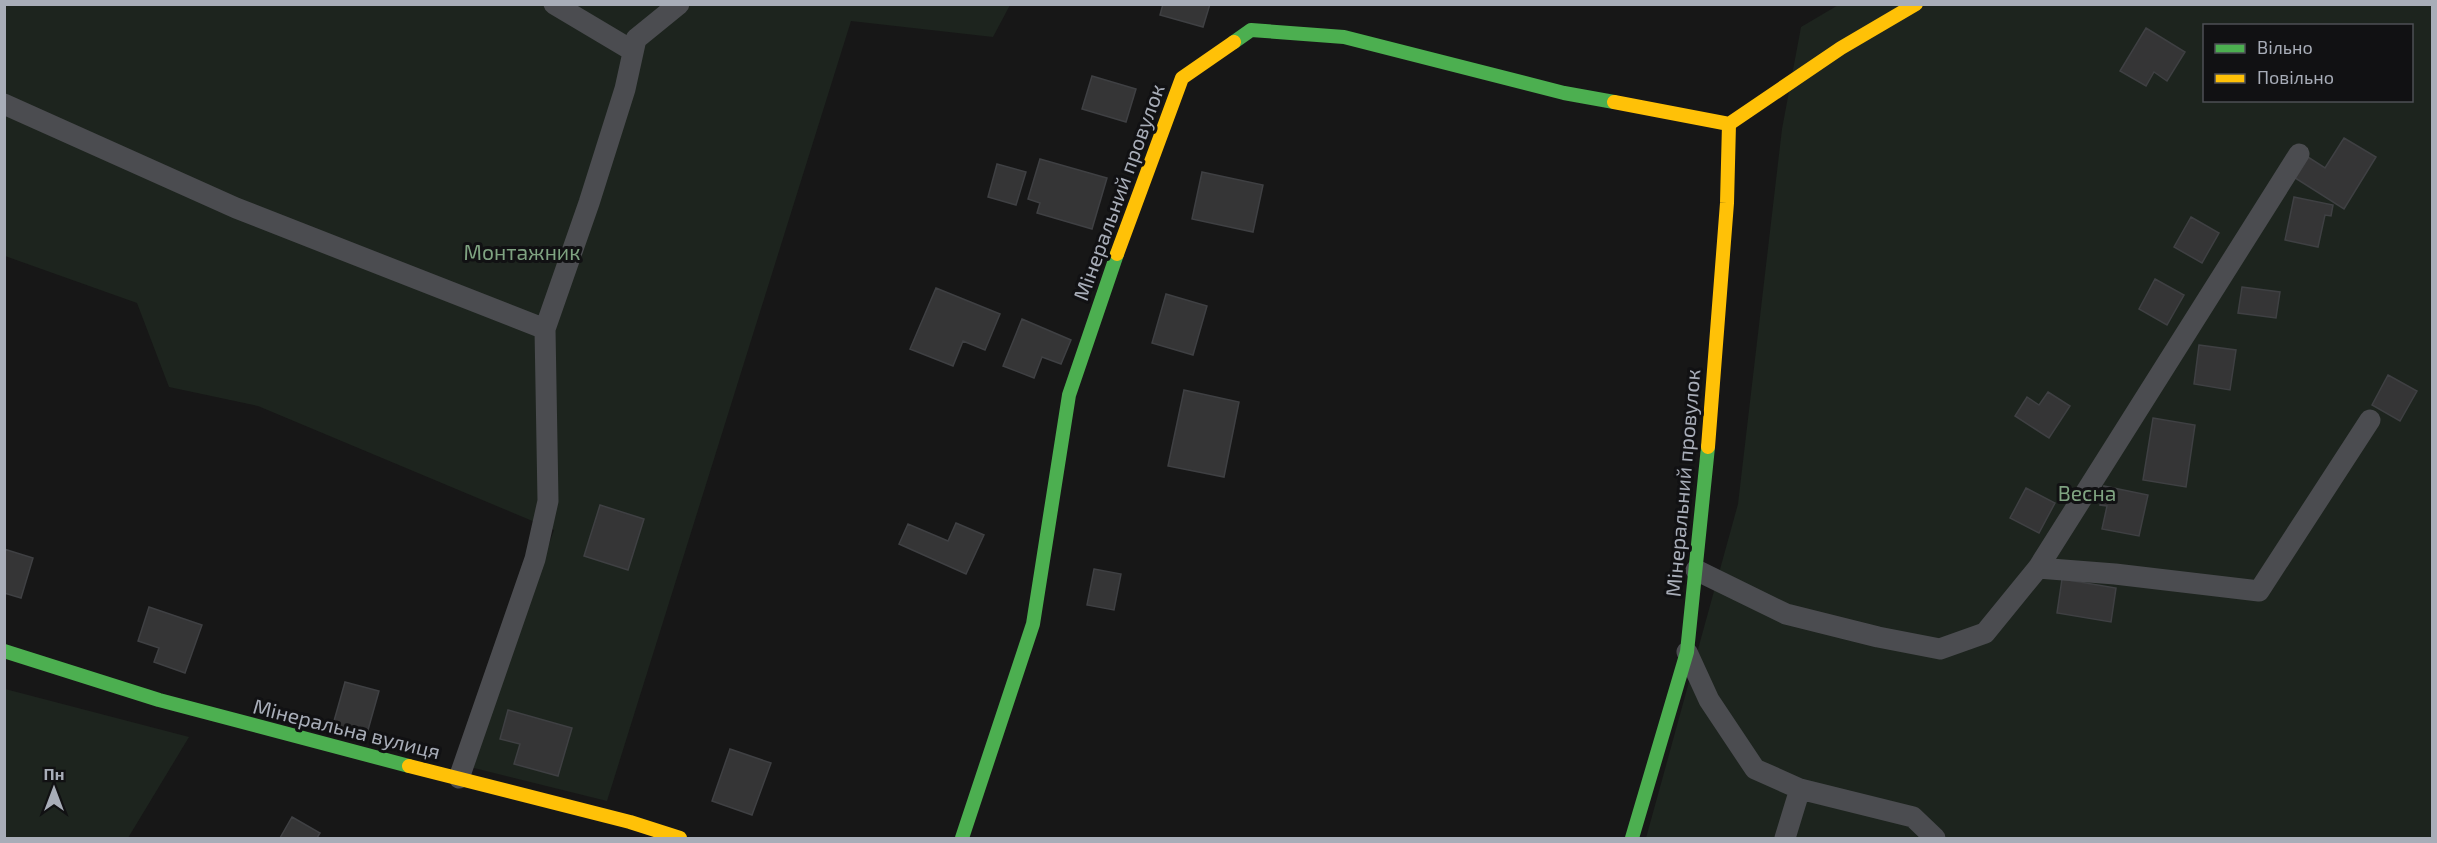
<svg xmlns="http://www.w3.org/2000/svg" width="2437" height="843" font-family="'Exo 2',sans-serif">
<style>
.green{fill:#1d241e;fill-rule:evenodd}
.building{fill:#353536;stroke:#3f4043;stroke-width:1.5}
.lines{fill:none;stroke-linecap:round;stroke-linejoin:round}
.lane{stroke:#4b4c50;stroke-width:21}
.fast{stroke:#4caf50;stroke-width:14}
.slow{stroke:#ffc107;stroke-width:14}
.labels{text-anchor:middle;dominant-baseline:central;stroke-width:6;stroke-linejoin:round;paint-order:stroke}
.street-label{font-size:21px;fill:#a8adb8;stroke:#111113}
.park-label{font-size:21px;fill:#7fa381;stroke:#111113}
</style>
<rect width="100%" height="100%" fill="#171717"/>
<path class="green" d="M1840 4 2432 5V838H1646L1738 504 1782 129 1801 27ZM2204 26H2412V100H2204Z
M4 5H1010L993 37 851 21 607 801 470 767 554 530 258 406 169 387 137 303 5 256Z
M5 689 189 737 128 838H5Z"/>
<path class="building" d="M1163 4H1210L1203 27 1160 15Z
M2146 28 2185 52 2167 81 2154 72 2146 86 2120 71Z
M1092 76 1136 89 1126 122 1082 109Z
M2344 138 2376 157 2344 209 2292 176 2305 155 2325 168Z
M1040 159 1107 178 1092 229 1037 213 1040 203 1028 199Z
M997 164 1026 172 1016 205 988 197Z
M1202 172 1263 185 1253 232 1192 219Z
M2294 197 2333 205 2331 216 2325 215 2318 247 2285 240Z
M2191 217 2219 233 2202 263 2174 247Z
M2155 279 2184 295 2167 325 2139 309Z
M2242 287 2280 292 2276 318 2238 313Z
M936 288 1000 314 985 350 963 341 953 366 910 349Z
M1166 294 1207 306 1193 355 1152 343Z
M1022 319 1071 340 1061 364 1042 357 1034 378 1003 366Z
M2199 345 2236 350 2230 390 2194 384Z
M2388 375 2417 391 2400 421 2372 405Z
M1184 390 1239 402 1224 477 1168 466Z
M2048 392 2070 406 2049 438 2015 416 2027 397 2039 405Z
M2153 418 2195 425 2186 487 2143 480Z
M2104 486 2148 495 2139 536 2102 529 2107 506 2100 505Z
M2026 488 2055 503 2039 533 2010 518Z
M600 505 644 519 628 570 584 556Z
M956 523 984 535 966 574 899 544 908 524 948 541Z
M4 549 33 558 21 598 4 593Z
M1094 569 1121 574 1114 610 1087 605Z
M2062 579 2116 588 2111 622 2057 613Z
M149 607 202 625 185 673 154 662 159 648 138 641Z
M345 682 379 691 366 737 332 728Z
M508 710 572 728 558 776 514 764 520 744 500 739Z
M730 749 771 763 752 815 712 801Z
M292 817 320 833 317 838H280Z"/>
<g class="lines">
<path class="lane" d="M554 4 633 51
M4 104 236 208 545 329
M2038 568 2115 574 2259 591 2370 420
M1696 570 1786 614 1878 637 1940 649 1985 633 2038 568 2299 154
M1687 652 1709 700 1755 769 1800 789 1913 817 1935 838
M459 778 535 559 548 501 545 329 589 203 625 89 636 39 679 4
M1785 838 1800 789"/>
<path class="fast" d="M1234 42 1251 30 1344 37 1564 93 1614 102
M4 651 159 700 409 766
M962 838 1033 624 1069 395 1117 254
M1632 838 1687 652 1708 447"/>
<path class="slow" d="M1614 102 1729 124 1841 48 1916 4
M1117 254 1182 78 1234 42
M1708 447 1727 203 1729 124
M409 766 630 822 680 838"/>
</g>
<g class="labels">
<g class="street-label">
<text transform="translate(1118 192) rotate(-70)">Мінеральний провулок</text>
<text transform="translate(1682 483) rotate(-85)">Мінеральний провулок</text>
<text transform="translate(347 728) rotate(14)">Мінеральна вулиця</text>
</g>
<g class="park-label">
<text x="522" y="251">Монтажник</text>
<text x="2087" y="492">Весна</text>
</g>
</g>
<rect width="2437" height="843" fill="none" stroke="#a8adb8" stroke-width="12"/>
<rect x="2203" y="24" width="210" height="78" fill="#111113" stroke="#4d4f55" stroke-width="1.5"/>
<rect x="2215" y="44" width="30" height="9" fill="#4caf50" stroke="#4d4f55" stroke-width="1.5"/>
<text x="2257" y="54" font-size="18" fill="#a8adb8">Вільно</text>
<rect x="2215" y="74" width="30" height="9" fill="#ffc107" stroke="#4d4f55" stroke-width="1.5"/>
<text x="2257" y="84" font-size="18" fill="#a8adb8">Повільно</text>
<g transform="translate(54 789)" stroke="#111113" stroke-width="4.5" paint-order="stroke">
<path d="M0-4.5L10 22L0 15L-10 22Z" fill="#a8adb8"/>
<text y="-9" font-size="16" font-weight="bold" text-anchor="middle" fill="#a8adb8">Пн</text>
</g>
</svg>
